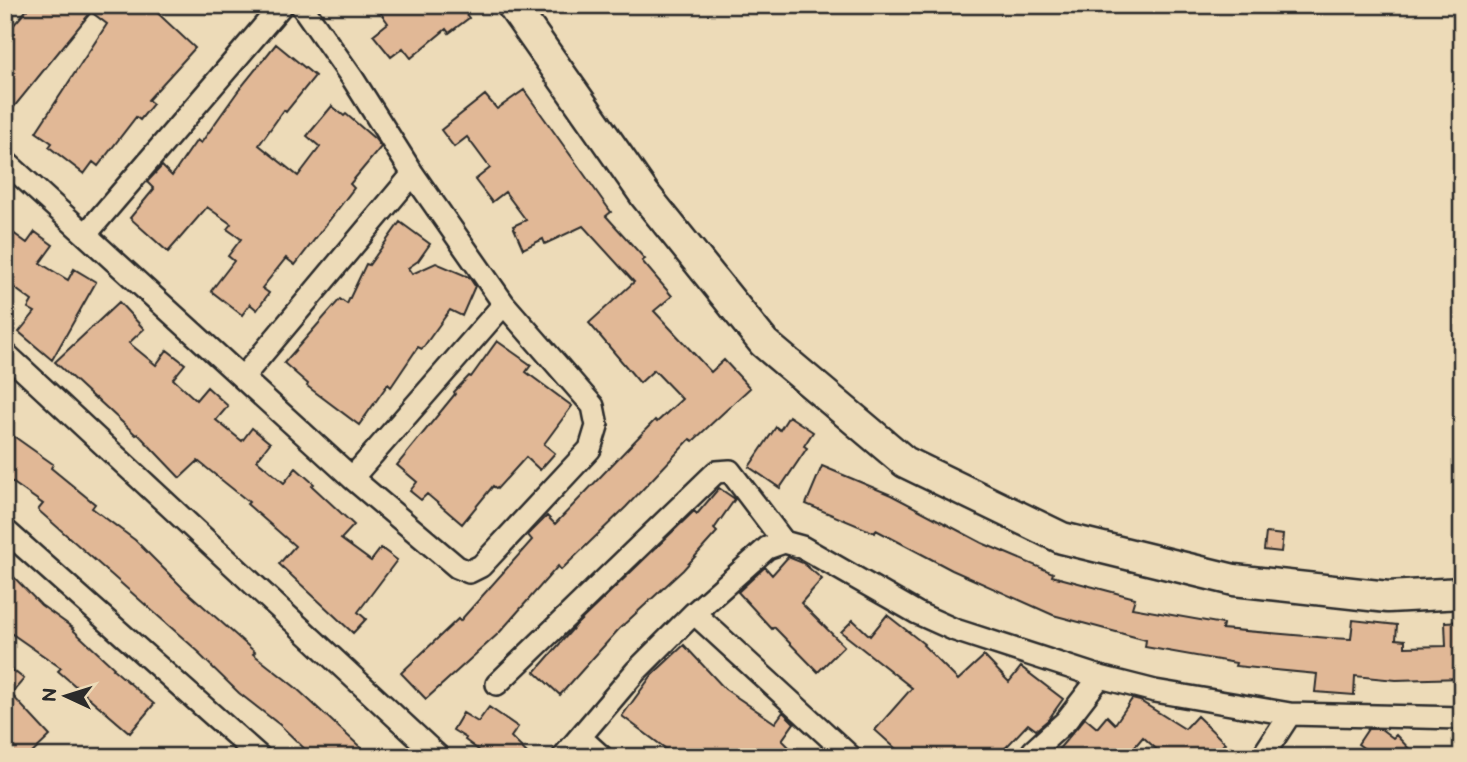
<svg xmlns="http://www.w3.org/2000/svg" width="1467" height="762" font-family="'Balsamiq Sans',sans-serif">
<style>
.building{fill:#e1b896;stroke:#2b2b2b;stroke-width:2}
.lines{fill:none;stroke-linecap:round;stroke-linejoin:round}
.street-casing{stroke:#2b2b2b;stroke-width:26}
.secondary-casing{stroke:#2b2b2b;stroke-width:35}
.street{stroke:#eddbb8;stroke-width:21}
.secondary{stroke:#eddbb8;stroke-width:30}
</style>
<rect width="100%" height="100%" fill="#eddbb8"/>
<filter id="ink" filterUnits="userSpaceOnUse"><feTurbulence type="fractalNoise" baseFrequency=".0143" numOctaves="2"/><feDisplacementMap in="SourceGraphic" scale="14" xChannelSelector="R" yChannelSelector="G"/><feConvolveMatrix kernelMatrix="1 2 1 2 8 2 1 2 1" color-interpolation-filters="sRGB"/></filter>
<g filter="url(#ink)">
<path class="building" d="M31 5H149L195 48 148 100 153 104 140 120 136 117 98 166 93 162 84 174 49 147 52 143 36 132 107 24 91 12 5 118V22L12 27Z
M375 5H459L469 18 449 33 446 29 411 58 403 48 391 57 373 35 388 23Z
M276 44 315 76 286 112 284 110 259 145 298 176 320 147 307 136 332 106 344 116 346 114 375 139 381 147 350 184 354 188 295 265 286 258 262 288 269 293 257 310 250 304 242 315 211 291 234 261 228 256 241 239 227 229 231 224 207 207 168 252 130 218 154 189 147 182 162 166 172 176 197 140 201 143 238 91Z
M524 90 611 212 606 216 645 259 642 261 672 296 654 311 711 372 724 360 750 388 693 441 690 439 626 507 561 570 558 566 499 633 426 699 401 673 458 619 460 621 532 540 528 535 547 516 555 524 655 420 657 422 682 399 654 370 640 383 589 323 634 282 583 226 545 244 543 239 523 249 513 226 526 220 505 192 492 202 475 180 490 168 467 137 454 147 441 130 485 95 497 109Z
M400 222 430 244 418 261 408 268 412 274 436 263 469 277 475 286 462 316 450 310 422 349 418 347 391 387 388 384 359 425 307 386 308 384 284 363 340 299 347 304 366 264 369 265Z
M5 227 27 243 35 232 53 245 40 263 68 280 74 269 96 282 52 360 19 332 35 312 28 308 32 301 5 281Z
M119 302 144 329 129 343 156 365 167 350 185 364 173 379 196 400 207 387 228 406 216 420 242 441 252 428 270 443 257 460 284 483 296 468 314 484 312 486 354 525 341 539 371 561 381 548 397 560 358 612 366 619 353 633 279 564 295 546 247 504 249 502 198 461 180 478 138 434 136 435 96 398 95 399 55 362Z
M497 341 531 365 526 372 572 406 544 444 555 453 540 470 526 457 497 489 493 486 462 524 427 494 421 500 410 491 417 482 397 465 455 394 454 392 469 376 471 377Z
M789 416 813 432 804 446 807 448 780 488 749 467 776 427 780 430Z
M5 430 53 464 51 468 95 504 92 508 135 540 185 590 255 652 253 654 295 687 371 757H313L280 725 239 693 199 654 200 653 38 510 43 504 5 477Z
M822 466 891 495 982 543 1053 573 1052 576 1135 598 1132 608 1223 624 1222 629 1329 638 1351 639 1353 620 1397 625 1396 639 1405 640V647L1446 646 1445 622 1462 621V678L1396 680 1355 676 1354 695 1315 692 1317 674 1235 666 1236 663 1145 647 1146 640 1053 615 952 570 876 530 875 533 806 504Z
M719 488 735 499 714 529 717 532 683 570 619 629 560 695 535 672 577 624 694 511 697 514Z
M1266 533 1283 535 1281 552 1264 550Z
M788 557 803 563 822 579 801 603 844 646 818 672 774 627 772 629 738 592 765 567 772 575Z
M5 568 41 605 73 628 72 629 114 668 113 669 154 704 130 733 58 671 61 668 5 629Z
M887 615 924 644 923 645 958 680 984 656 1009 682 1021 667 1063 699 1048 720 1036 730 1028 724 997 757H905L875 730 912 688 841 632 853 620 870 636Z
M684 645 725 689 775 723 783 712 794 723 782 740 799 757H677L622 716 652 675Z
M5 664 24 679 11 694 50 736 28 757H15L5 747Z
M1132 699 1140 701 1185 729 1197 716 1225 743 1212 757H1165L1143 737 1126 757H1052L1085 718 1097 728 1107 716 1115 724Z
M489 707 518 727 511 737 531 757H488L465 740 466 738 453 730 463 713 478 722Z
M1368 729H1381L1393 738 1396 735 1417 757H1376L1358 744Z"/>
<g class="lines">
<defs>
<path id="street" d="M5 161 352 478 457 567 469 572 481 566 590 449 597 426 593 406 504 304 413 174 353 79 301 5
M86 234 282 5
M5 353 439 757
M243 377 413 174
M352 478 504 304
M5 530 260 757
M694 613 851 757
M497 684 716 472 730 471 784 542
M581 738 602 757
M1033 751 1066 721 1100 677
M563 757 636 671 694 613 767 548 784 542 802 547 917 613 955 630 1100 677 1155 691 1290 714 1462 718
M1262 757 1290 714"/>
<path id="secondary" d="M512 5 645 195 764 343 905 462 1062 538 1234 580 1388 597 1462 593"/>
</defs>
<use href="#street" class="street-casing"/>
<use href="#secondary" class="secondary-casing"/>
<use href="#street" class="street"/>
<use href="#secondary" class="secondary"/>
</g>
</g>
<rect width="1467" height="762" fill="none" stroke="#eddbb8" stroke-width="28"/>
<rect x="14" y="14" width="1439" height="734" fill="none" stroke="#2b2b2b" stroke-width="2.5" filter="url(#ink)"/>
<g transform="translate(66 696) rotate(274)" stroke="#eddbb8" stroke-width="5" paint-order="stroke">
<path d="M0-5L12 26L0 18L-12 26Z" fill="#2b2b2b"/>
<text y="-10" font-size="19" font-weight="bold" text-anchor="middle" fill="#2b2b2b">N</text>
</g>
</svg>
